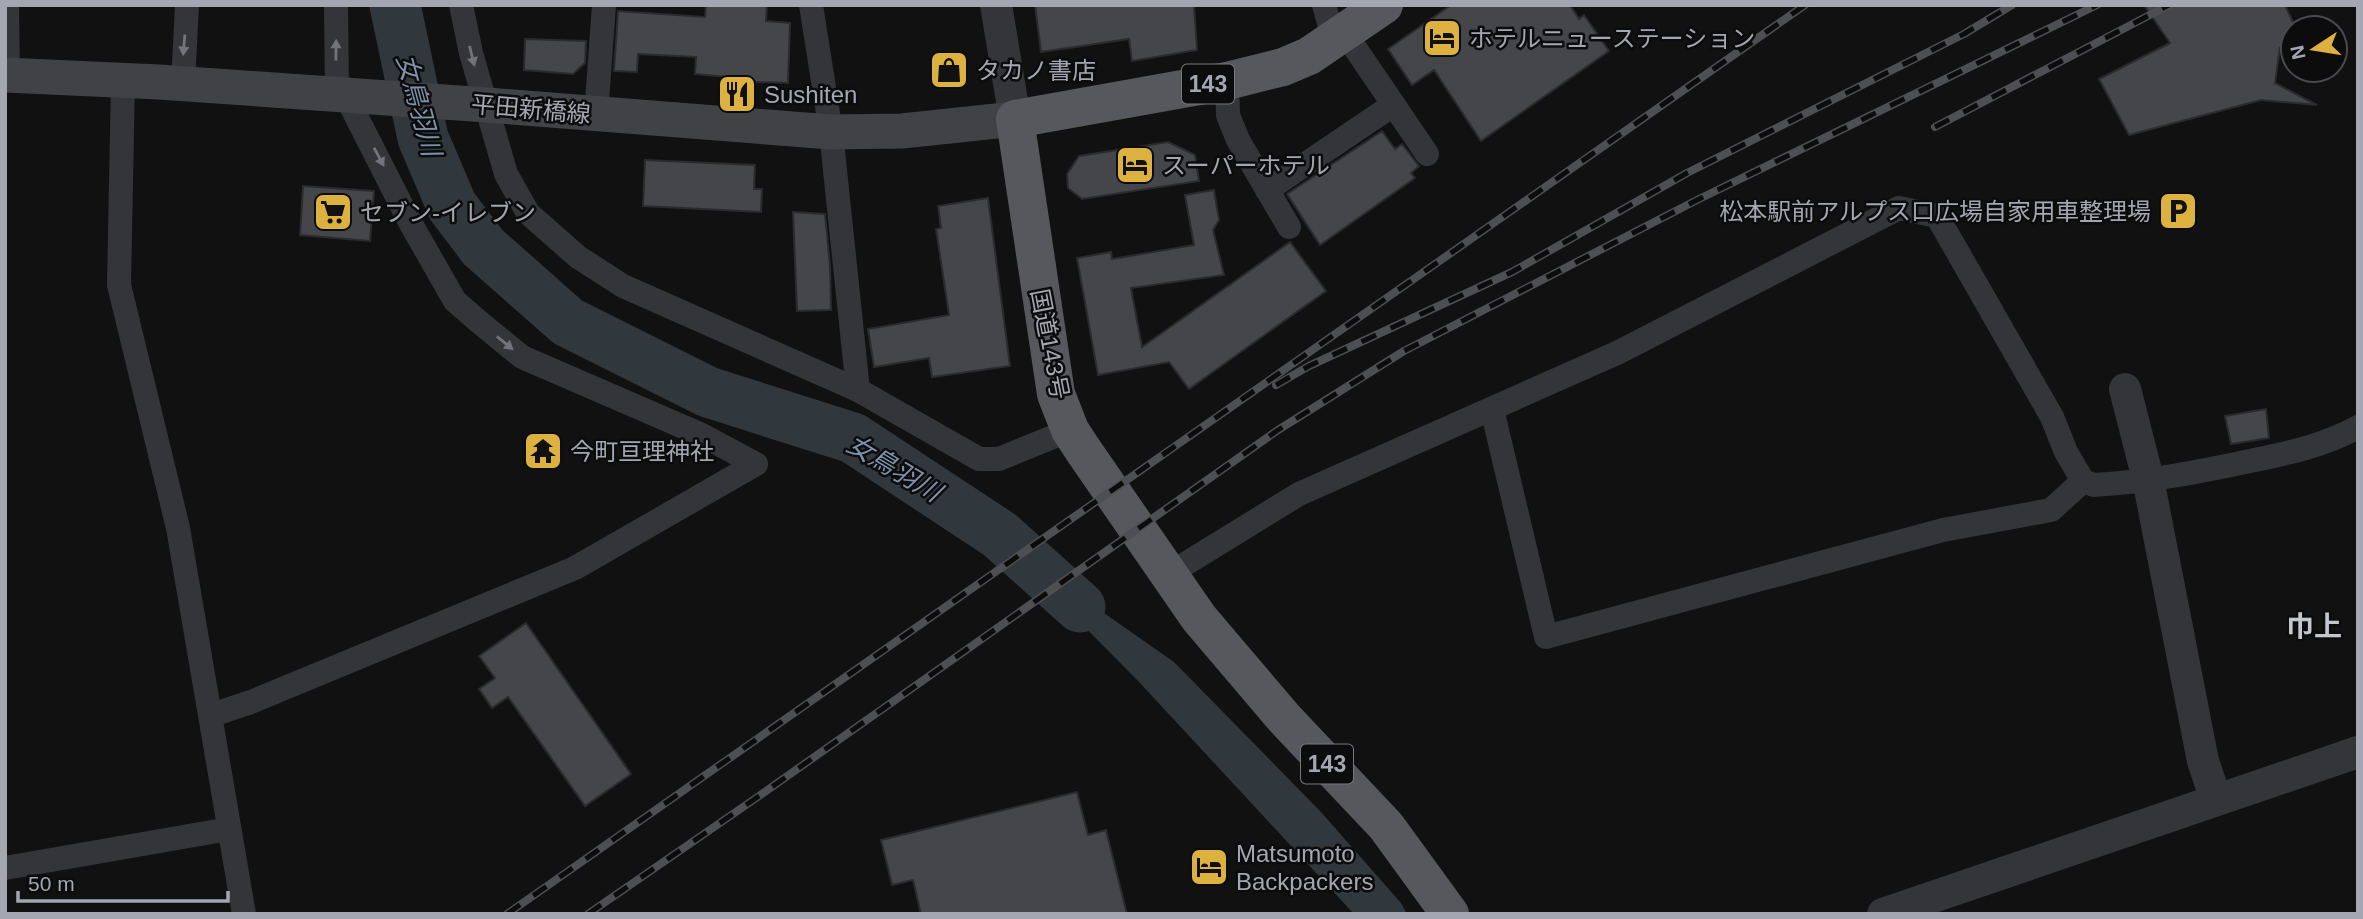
<svg xmlns="http://www.w3.org/2000/svg" width="2363" height="919" font-family="Arial,'Noto Sans JP',sans-serif">
<style>
.water{fill:#30373d}
.lines{fill:none;stroke-linecap:round;stroke-linejoin:round}
.river{stroke:#30373d;stroke-width:51}
.building{fill:#45464a;stroke:#2b2b2e;stroke-width:2}
.minor{stroke:#343539;stroke-width:24}
.tertiary{stroke:#343539;stroke-width:32}
.secondary{stroke:#414246;stroke-width:35}
.trunk{stroke:#57585e;stroke-width:38}
.rail-casing{stroke:#4e4f53;stroke-width:8}
.rail{stroke:#0c0c0d;stroke-width:5;stroke-dasharray:16;stroke-linecap:butt}
.oneway{fill:#72747b}
.labels{text-anchor:middle;dominant-baseline:central;stroke-width:5;stroke-linejoin:round;paint-order:stroke}
.shield{fill:#0c0c0d;stroke:#767880;stroke-width:2}
.shield-label{font-size:23px;font-weight:bold;fill:#a4a7b1}
.poi-label{font-size:24px;fill:#a4a7b1;stroke:#0c0c0d;text-anchor:start}
.street-label{font-size:24px;fill:#a4a7b1;stroke:#0c0c0d}
.water-label{font-size:26px;font-style:italic;fill:#7e92a9;stroke:#0c0c0d}
.quarter-label{font-size:28px;font-weight:bold;fill:#c4c6ce;stroke:#0c0c0d}
</style>
<rect width="100%" height="100%" fill="#111112"/>
<path class="water" d="M998 539 1174 662 1321 812 1401 903 1407 914H1354L1141 684Z"/>
<g class="lines">
<path class="river" d="M395 5 423 138 452 206 483 247 568 322 708 392 853 438 1000 535 1080 607"/>
</g>
<path class="building" d="M706 5H767L766 21 790 23 788 83 729 81V77L695 74 696 57 638 54 637 72 614 71 618 11 705 17Z
M1035 5H1194L1197 50 1132 61 1129 39 1041 52Z
M1451 5H1570L1579 19 1584 15 1609 51 1481 141 1434 70 1412 85 1388 49Z
M2144 5H2285L2293 22V43L2280 48 2275 83 2317 105 2261 100 2129 135 2099 79 2170 43Z
M525 39 586 41 585 63 573 74 524 70Z
M1382 131 1395 149 1402 144 1419 166 1411 173 1415 178 1320 245 1287 194Z
M1168 142 1195 155 1199 181 1082 199 1068 188 1067 174 1079 156Z
M645 160 755 165 754 189H762L761 212 643 206Z
M303 186 374 191 370 241 300 235Z
M1214 190 1219 220 1213 230 1224 275 1131 288 1142 347 1290 242 1326 291 1189 389 1169 362 1098 375 1077 258 1111 252 1112 259 1194 245 1185 195Z
M988 198 1010 366 932 377 929 358 874 367 868 329 949 315 936 229 941 228 938 206Z
M793 212 825 214 830 266 831 310 797 311Z
M2266 409 2269 438 2231 444 2225 416Z
M526 623 631 774 585 806 508 697 492 708 479 689 495 678 479 656Z
M1077 792 1088 835 1106 830 1127 914H921L913 880 892 885 881 840Z"/>
<g class="lines">
<path class="minor" d="M7 5 8 75
M336 5 337 95
M461 5 471 53 506 174 528 213 578 257 623 286 858 390 979 459H999L1070 430
M811 5 831 132 858 390
M1324 5 1334 41
M1345 33 1427 154
M123 80 119 285 178 528 244 914
M1227 81 1228 115 1238 140 1289 227
M183 84 187 5
M351 96 352 108 411 224 455 301 478 321 522 357 702 435 756 464
M596 115 604 5
M1267 190 1393 105
M1492 409 1546 637 1943 530 2051 510 2083 481
M1169 574 1299 494 1617 353 1899 208 1937 216 2052 417 2066 452 2083 481 2094 485C2147 482 2198 472 2250 461 2288 453 2323 446 2358 427
M212 715 251 702 575 568 756 464
M5 868 229 829"/>
<path class="tertiary" d="M996 5 1015 119
M2125 389 2148 479 2203 761 2216 800
M1883 914 2358 752"/>
<path class="secondary" d="M5 75 159 82 487 105 831 132 902 131 1015 119"/>
<path class="trunk" d="M1384 5 1309 56 1283 67 1227 81 1015 119 1056 394 1070 430 1083 450 1199 618 1284 718 1386 826 1450 914"/>
<defs>
<path id="rail" d="M1935 127 2169 5
M1276 385 1309 366 1512 272 1687 173 1964 34 2012 5
M507 914 1805 5
M588 914 759 796 1278 430 1404 351 1697 200 2097 5"/>
</defs>
<use href="#rail" class="rail-casing"/>
<use href="#rail" class="rail"/>
</g>
<defs><path id="oneway-solid" d="M-6-.8H1V-3.2L6.5 0L1 3.2V.8H-6Z" transform="scale(1.75)"/></defs>
<g class="oneway">
<use href="#oneway-solid" transform="translate(184 45) rotate(95)"/>
<use href="#oneway-solid" transform="translate(336 50) rotate(-89)"/>
<use href="#oneway-solid" transform="translate(472 56) rotate(76)"/>
<use href="#oneway-solid" transform="translate(379 157) rotate(62)"/>
<use href="#oneway-solid" transform="translate(505 343) rotate(39)"/>
</g>
<defs>
<symbol id="hotel-square" viewBox="-11 -11 22 22"><rect x="-9" y="-9" width="18" height="18" rx="4" fill="#dcb13f" stroke="#0c0c0d"/><path d="M-6-4.5h1.5V1H6V5H4.5V3h-9V5H-6ZM-4 0a1.8 1.8 0 1 1 3.6 0ZM.5 0V-2.5h3Q6-2.5 6 0Z" fill="#111"/></symbol>
<symbol id="shop-square" viewBox="-11 -11 22 22"><rect x="-9" y="-9" width="18" height="18" rx="4" fill="#dcb13f" stroke="#0c0c0d"/><path d="M-5-2.5h2.3a2.7 3.5 0 0 1 5.4 0H5L5.5 6h-11ZM-1.5-2.5h3a1.5 2.3 0 0 0-3 0Z" fill="#111"/></symbol>
<symbol id="restaurant-square" viewBox="-11 -11 22 22"><rect x="-9" y="-9" width="18" height="18" rx="4" fill="#dcb13f" stroke="#0c0c0d"/><path d="M-5-6h1v4h1v-4h1v4h1v-4h1v5L-1.5 .5V6h-2V.5L-5-1ZM5-6V6H3V1.5H1.5Q1.5-4 5-6Z" fill="#111"/></symbol>
<symbol id="parking-square" viewBox="-11 -11 22 22"><rect x="-9" y="-9" width="18" height="18" rx="4" fill="#dcb13f" stroke="#0c0c0d"/><path d="M-3.5-5.5H1a3.5 3.5 0 0 1 0 7H-1V5.5H-3.5ZM-1-3.4V-.6H.8a1.4 1.4 0 0 0 0-2.8Z" fill="#111"/></symbol>
<symbol id="supermarket-square" viewBox="-11 -11 22 22"><rect x="-9" y="-9" width="18" height="18" rx="4" fill="#dcb13f" stroke="#0c0c0d"/><path d="M-6-5.5h2.5l.6 2H6L4.5 2H-2.5L-4.4-4H-6ZM-1.5 3.2a1.3 1.3 0 1 0 .1 0ZM3 3.2a1.3 1.3 0 1 0 .1 0Z" fill="#111"/></symbol>
<symbol id="temple-square" viewBox="-11 -11 22 22"><rect x="-9" y="-9" width="18" height="18" rx="4" fill="#dcb13f" stroke="#0c0c0d"/><path d="M0-6L5-2H3V0L6.5 2.5H4V6H1.5V3h-3V6H-4V2.5H-6.5L-3 0V-2H-5Z" fill="#111"/></symbol>
</defs>
<g fill-rule="evenodd">
<use href="#hotel-square" x="1420" y="16" width="44" height="44"/>
<use href="#shop-square" x="927" y="48" width="44" height="44"/>
<use href="#restaurant-square" x="715" y="72" width="44" height="44"/>
<use href="#hotel-square" x="1113" y="143" width="44" height="44"/>
<use href="#parking-square" x="2156" y="189" width="44" height="44"/>
<use href="#supermarket-square" x="311" y="190" width="44" height="44"/>
<use href="#temple-square" x="521" y="429" width="44" height="44"/>
<use href="#hotel-square" x="1187" y="845" width="44" height="44"/>
</g>
<g class="labels">
<g class="shield">
<rect x="1182" y="64.5" width="52" height="39" rx="5"/>
<rect x="1301" y="744.5" width="52" height="39" rx="5"/>
</g>
<g class="shield-label">
<text x="1208" y="84">143</text>
<text x="1327" y="764">143</text>
</g>
<g class="poi-label">
<text x="1469" y="38">ホテルニューステーション</text>
<text x="976" y="70">タカノ書店</text>
<text x="764" y="94">Sushiten</text>
<text x="1162" y="165">スーパーホテル</text>
<text x="2151" y="211" text-anchor="end">松本駅前アルプス口広場自家用車整理場</text>
<text x="360" y="212">セブン-イレブン</text>
<text x="570" y="451">今町亘理神社</text>
<text x="1236" y="853">Matsumoto<tspan x="1236" dy="28">Backpackers</tspan></text>
</g>
<g class="street-label">
<text transform="translate(531 109) rotate(5)">平田新橋線</text>
<text transform="translate(1050 344) rotate(79)">国道143号</text>
</g>
<g class="water-label">
<text transform="translate(419 105) rotate(75)">女鳥羽川</text>
<text transform="translate(894 468) rotate(31)">女鳥羽川</text>
</g>
<g class="quarter-label">
<text x="2314" y="626">巾上</text>
</g>
</g>
<rect width="2363" height="919" fill="none" stroke="#a4a7b1" stroke-width="14"/>
<g transform="translate(2314 49) rotate(258)"><circle r="33" fill="#0c0c0d" stroke="#494a4f" stroke-width="2"/>
<path d="M0-5L12 26L0 18L-12 26Z" fill="#dcb13f"/>
<text y="-10" font-size="19" font-weight="bold" text-anchor="middle" fill="#a4a7b1">N</text>
</g>
<path d="M18 891v10h210v-10" fill="none" stroke="#a4a7b1" stroke-width="3.5"/>
<text x="28" y="891" font-size="21" fill="#a4a7b1" stroke="#0c0c0d" stroke-width="5" paint-order="stroke">50 m</text>
</svg>
